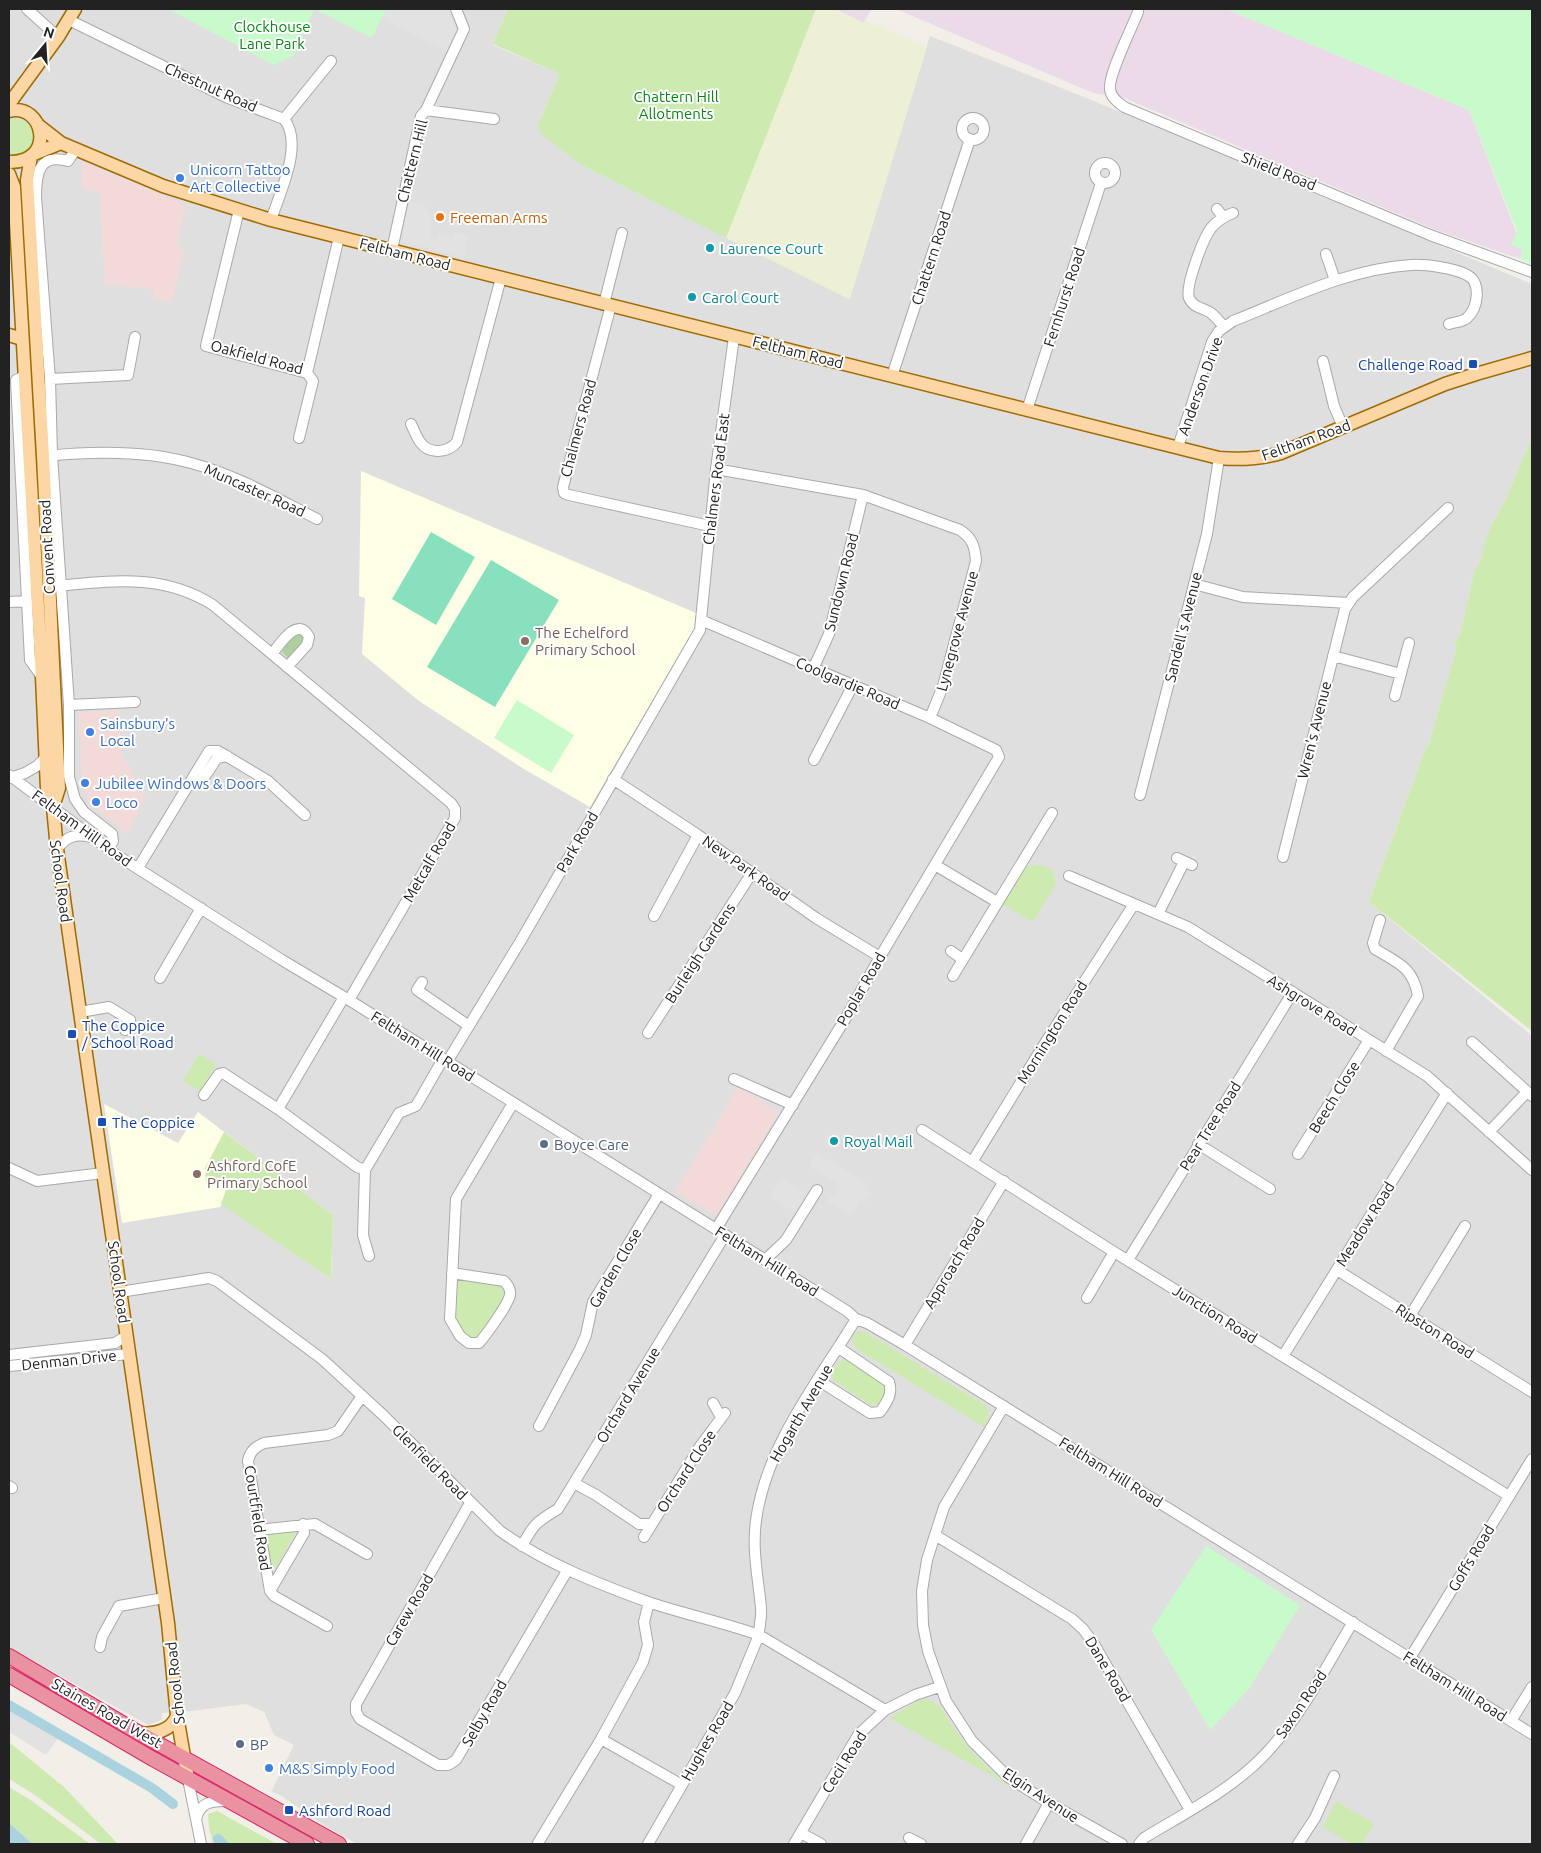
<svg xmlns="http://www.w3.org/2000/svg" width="1541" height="1853" font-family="Ubuntu,sans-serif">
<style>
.residential{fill:#e0dfdf}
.commercial{fill:#f2dad9}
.industrial{fill:#ebdbe8}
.education{fill:#ffffe5}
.farmland{fill:#eef0d5}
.grass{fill:#cdebb0}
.forest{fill:#add19e}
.park{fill:#c8facc}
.pitch{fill:#88e0be}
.parking{fill:#e2e2e2}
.water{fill:#aad3df}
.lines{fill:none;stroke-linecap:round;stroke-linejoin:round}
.canal{stroke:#aad3df;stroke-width:10}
.minor-casing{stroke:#a9a9a9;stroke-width:12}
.major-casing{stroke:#a06b00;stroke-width:15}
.highway-casing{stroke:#dc2a67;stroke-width:16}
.minor{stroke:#fff;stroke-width:10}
.major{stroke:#fcd6a4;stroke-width:12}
.highway{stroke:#e892a2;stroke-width:14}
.shop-dot{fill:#3f7fe0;stroke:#fff;stroke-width:2}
.food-dot{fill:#e8710a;stroke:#fff;stroke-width:2}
.culture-dot{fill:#0f9aa8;stroke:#fff;stroke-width:2}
.transit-dot{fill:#1a4fb4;stroke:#fff;stroke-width:2}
.education-dot{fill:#8d6e63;stroke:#fff;stroke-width:2}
.service-dot{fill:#5c6f8a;stroke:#fff;stroke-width:2}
.labels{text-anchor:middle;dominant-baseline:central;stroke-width:4;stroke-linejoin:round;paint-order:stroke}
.park-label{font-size:15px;fill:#0c8416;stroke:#fff}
.street-label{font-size:15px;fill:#222;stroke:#fff}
.shop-label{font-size:15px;fill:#366cbe;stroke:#fff;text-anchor:start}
.food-label{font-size:15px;fill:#c56008;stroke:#fff;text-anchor:start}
.culture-label{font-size:15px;fill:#0d838f;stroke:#fff;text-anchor:start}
.transit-label{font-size:15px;fill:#164399;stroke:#fff;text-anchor:start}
.education-label{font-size:15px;fill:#785e54;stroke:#fff;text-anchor:start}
.service-label{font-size:15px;fill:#4e5e75;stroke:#fff;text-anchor:start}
</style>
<rect width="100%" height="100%" fill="#f2efe9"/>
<path class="residential" d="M9 9H508L493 45 560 74 538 125 580 164 849 299 930 36 1089 99 1532 284V437L1506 499 1489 530 1482 558 1474 572 1460 634 1454 644 1457 646 1428 747H1426L1369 902 1532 1036V1844H357L325 1826 280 1795 271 1792 294 1745 274 1735 264 1712 246 1704 191 1711 162 1713V1720L148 1725 9 1647Z"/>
<path class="commercial" d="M81 162 88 163 186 205 176 246 185 249 171 303 153 298 154 289 105 285 99 192 83 189Z
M120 710 122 755 146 796 128 834 89 804 84 788 81 767 79 712Z
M738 1087 779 1112 717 1216 675 1192Z"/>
<path class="industrial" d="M835 9H871L864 23Z
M896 9H1226L1469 110 1523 250 1520 259 1431 228 1124 98 1093 93Z"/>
<path class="education" d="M361 471 696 613 694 629 590 807 524 769 419 701 362 654 365 598 359 596Z
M104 1104 178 1143 198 1112 333 1215 331 1279 222 1204 220 1207 122 1223Z"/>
<path class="farmland" d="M816 9H835L864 23 865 20 927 47 850 299 726 238Z"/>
<path class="grass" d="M508 9H816L726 238 580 164 541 134 538 125 560 74 493 44Z
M13 118C26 119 39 130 34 144 33 147 28 152 26 154L9 156V119Z
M1532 437V1031L1369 902 1426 747H1428L1457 646 1454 644 1460 634 1474 572 1482 558 1481 556 1489 530 1506 499Z
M1042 865 1053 871 1056 884 1033 922 1002 904 1027 866Z
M199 1054 216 1064 201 1092 183 1081Z
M224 1132 333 1215 331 1279 221 1204 226 1190 223 1184H206L205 1168Z
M459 1278 498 1284 504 1292 503 1298 481 1335C478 1336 475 1338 473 1338 451 1338 450 1291 459 1278Z
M857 1331 865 1332 985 1405C991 1413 989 1418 984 1427L855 1348 852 1339Z
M846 1360 884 1384 885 1394 879 1404 871 1405 833 1380 832 1372 837 1363Z
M293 1530 295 1533 276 1568 270 1567 264 1540 268 1532Z
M926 1699 934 1702 940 1706 954 1729 973 1753 996 1776 1018 1791 890 1718 917 1701Z
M9 1742 64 1787 118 1844H101L35 1795 9 1779Z
M9 1787 32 1801 90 1844H33L9 1823Z
M1336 1801 1374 1824 1362 1844H1351L1323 1827Z
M217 1811 277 1844H227L220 1838 215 1841 218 1844H213L209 1828 208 1814Z"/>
<path class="forest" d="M301 633 307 638 289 659 282 652C285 645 293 635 301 633Z"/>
<path class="park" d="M168 9H386L372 38 314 9 294 55 274 65Z
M1226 9H1532V264L1520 259 1523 250 1511 245 1517 231 1469 110Z
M517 700 574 735 551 773 494 738Z
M1206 1546 1300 1605 1249 1689 1210 1730 1151 1630Z"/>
<path class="pitch" d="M431 532 475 557 436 625 392 599Z
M491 560 559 600 495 707 427 667Z"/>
<path class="parking" d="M386 9H447L457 31 447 52 382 18Z
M410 201 424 205 431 218 429 227 432 228 429 238 437 240 439 234 453 237 454 232 468 236 464 258 401 242Z
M817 1153 867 1183 863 1189 871 1193 865 1203 860 1200 850 1215 828 1201 831 1196 834 1197 841 1185 809 1166Z
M781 1178 806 1193 795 1212 770 1197Z
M9 1709 59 1737 46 1755 9 1732Z"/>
<path class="water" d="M9 1823 33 1844H9Z"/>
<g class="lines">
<path class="canal" d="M9 1705 152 1788 173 1804
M218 1839 223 1844"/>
<defs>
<path id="minor" d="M27 9 58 37
M1138 12C1132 28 1108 75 1110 89 1111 98 1118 102 1124 107L1430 235 1532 272
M69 20 228 98 284 119C304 144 280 192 271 220
M426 110 464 29 456 9
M962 129a11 11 0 1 1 22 0a11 11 0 1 1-22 0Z
M284 119 331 61
M76 149 68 161C39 153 36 173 36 197L50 379 52 455 69 705V777L75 799 84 812 112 834 113 841 108 849
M1095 173a10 10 0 1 1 20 0a10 10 0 1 1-20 0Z
M1217 209 1223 217
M239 210 206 346 307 373 339 237
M392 250 421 116 426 110 494 119
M1326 254 1335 280
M604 304 622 233
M611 305 563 487 564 493 569 495 710 526
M1224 327C1220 322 1216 317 1211 313 1203 307 1194 309 1189 298 1185 286 1203 239 1211 228 1217 221 1225 216 1233 213
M1323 361 1334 406 1343 427
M24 376 16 380 30 660 42 677
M892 376 970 139
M50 379 128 375 135 337
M1027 410 1101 183
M411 424C414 430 416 436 420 442 429 455 448 453 457 442L501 278
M299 438 313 381 307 373
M1178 447 1212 342 1219 331 1233 321C1291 298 1348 269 1411 265 1425 264 1454 268 1467 275 1482 282 1478 308 1467 318 1463 322 1455 322 1449 324
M46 456C94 451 145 450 191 463 236 475 276 498 317 519
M716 469 863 495 960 530C972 538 975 546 976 561L943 686 930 718
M1194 584 1243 597 1349 603
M55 586C112 581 162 573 213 605L451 803 455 809V818L349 1000
M9 602 27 601
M701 620 930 718 996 750 999 757 880 957 847 1016 716 1229
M272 654C280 644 298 615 309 637L307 645 287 667
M1333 656 1401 674
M814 667 829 634 863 495
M1395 696 1409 643
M69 705 135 702
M814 760 853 685
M9 775 118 856 282 960 349 1000 847 1311 856 1319 867 1323 905 1345 1532 1734
M10 778 25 773 37 766 45 758
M613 779 698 835 816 918 880 957
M188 786C204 783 208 771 217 758L227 756
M1140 795 1207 534 1219 458
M57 849C66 837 75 833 90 837
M1283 857 1345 609 1353 597 1448 508
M1177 858 1192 865
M935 865 997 902
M138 868 209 751H218L268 781 305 815
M1069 876 1188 927 1427 1076 1532 1170
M1158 914 1184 862
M654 916 698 835
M1380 920 1373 943 1375 949C1398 963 1413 967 1418 996L1386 1051
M951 951 962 959
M953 976 1052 813
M160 978 201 908
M422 982 417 990 469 1026
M80 1012 109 1007 130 1020 125 1030
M648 1033 752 873
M1472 1042 1532 1096
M447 1062 520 942 700 630 716 469 734 337
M734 1079 793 1105
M204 1095 219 1074 223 1073 278 1109 357 1167 365 1170
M278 1109 344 997
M922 1130 1114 1252 1509 1496
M1489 1132 1527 1092
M1198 1144 1270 1189
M1298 1154 1369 1040
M972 1162 1040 1051 1134 904
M9 1168 37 1181 103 1173
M369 1256 363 1235 365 1170 399 1113 416 1106 443 1059
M765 1260 786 1240 817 1190
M1128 1260 1293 992
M1337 1270 1532 1392
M452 1273 504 1281C508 1285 511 1289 510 1295 508 1305 486 1335 479 1343H469L460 1336 450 1319 456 1199 513 1103
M120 1292 209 1278 217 1281 322 1359 383 1415 500 1531C545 1563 596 1583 648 1602 684 1614 722 1622 759 1635L735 1693 648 1844
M1087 1298 1114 1252
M1410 1316 1465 1226
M856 1319C819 1380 769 1442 757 1514 751 1548 758 1575 761 1608 762 1617 759 1626 759 1635L885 1710
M905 1345 1004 1181
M9 1355 115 1343 126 1336
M1283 1356 1447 1093
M9 1366 129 1354
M818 1380 870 1413 880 1412C887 1402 893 1394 889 1382L839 1348
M713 1403 721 1417
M1004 1406 944 1507 927 1560 922 1591 923 1625 928 1651 946 1701 972 1741 1008 1777 1049 1803 1122 1844
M539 1426 580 1349 586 1335 593 1302 659 1194
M574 1483 596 1495 639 1524H652
M9 1486 12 1488
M470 1503 356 1704V1712L360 1719 438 1765H448L456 1760 567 1571
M258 1530 315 1524 367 1554
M935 1535 1072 1619 1083 1629 1094 1644 1190 1810
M644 1537 701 1445 725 1413
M522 1546C534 1524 536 1522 558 1509L725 1235
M270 1591 304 1533 303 1524
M327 1626 274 1596 270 1591 248 1461C250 1451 255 1447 264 1443L328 1435 338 1431 362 1396
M100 1647 102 1637 119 1606 164 1598
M1410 1658 1532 1459
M1511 1721 1532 1687
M601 1739 682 1785
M188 1779 201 1844
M196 1819C200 1802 211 1801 227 1801
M801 1833 821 1844
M909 1838 921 1844
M538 1843 601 1739 643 1662 648 1645 644 1622 649 1602
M794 1844 858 1735 885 1710 915 1695 939 1687
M1026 1844 1049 1803
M1139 1844 1144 1838C1187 1812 1235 1788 1269 1750 1303 1713 1327 1665 1353 1622
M1298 1844 1315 1818 1334 1776"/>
<path id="major" d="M9 104 58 37 75 9
M9 111C44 102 57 163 9 162
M38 125 61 143 163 186 271 220 1219 458C1241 460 1260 459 1281 453L1445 384 1476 374 1532 358
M34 154 61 143
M31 156 27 180 43 456 59 788 53 807
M9 174 14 187 42 677 47 789 53 807 57 849 80 1012 168 1623 177 1716 188 1779
M9 335 22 339
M139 1733C154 1735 171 1731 177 1716"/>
<path id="highway" d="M9 1656 139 1733 339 1844
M9 1675 153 1759 307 1844"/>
</defs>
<use href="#minor" class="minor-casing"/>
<use href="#major" class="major-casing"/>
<use href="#highway" class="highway-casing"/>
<use href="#minor" class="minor"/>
<use href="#major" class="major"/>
<use href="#highway" class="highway"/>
</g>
<g class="shop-dot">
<circle cx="180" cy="178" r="5"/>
<circle cx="90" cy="732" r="5"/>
<circle cx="85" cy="783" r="5"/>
<circle cx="96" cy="802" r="5"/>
<circle cx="269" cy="1768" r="5"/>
</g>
<circle class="food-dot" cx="440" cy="217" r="5"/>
<g class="culture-dot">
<circle cx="710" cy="248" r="5"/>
<circle cx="692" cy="297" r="5"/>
<circle cx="834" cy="1141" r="5"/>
</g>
<g class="transit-dot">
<rect x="1468" y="359" width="10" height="10" rx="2.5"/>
<rect x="67" y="1029" width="10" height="10" rx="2.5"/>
<rect x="97" y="1117" width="10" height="10" rx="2.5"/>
<rect x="284" y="1805" width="10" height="10" rx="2.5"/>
</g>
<g class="education-dot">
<circle cx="525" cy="641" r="5"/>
<circle cx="197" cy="1174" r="5"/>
</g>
<g class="service-dot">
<circle cx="544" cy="1144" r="5"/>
<circle cx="240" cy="1744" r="5"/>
</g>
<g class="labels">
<g class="park-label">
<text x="272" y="26">Clockhouse<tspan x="272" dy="17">Lane Park</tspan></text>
<text x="676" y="96">Chattern Hill<tspan x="676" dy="17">Allotments</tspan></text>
</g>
<g class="street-label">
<text transform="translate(211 87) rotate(24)">Chestnut Road</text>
<text transform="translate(412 161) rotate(-76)">Chattern Hill</text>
<text transform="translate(1279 171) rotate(22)">Shield Road</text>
<text transform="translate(405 254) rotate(14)">Feltham Road</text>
<text transform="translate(931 258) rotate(-72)">Chattern Road</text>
<text transform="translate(1064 297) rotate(-72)">Fernhurst Road</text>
<text transform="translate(798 352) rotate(14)">Feltham Road</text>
<text transform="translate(257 357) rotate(15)">Oakfield Road</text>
<text transform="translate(1200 386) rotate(-70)">Anderson Drive</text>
<text transform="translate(578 428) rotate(-75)">Chalmers Road</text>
<text transform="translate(1306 440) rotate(-20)">Feltham Road</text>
<text transform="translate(716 479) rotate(-83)">Chalmers Road East</text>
<text transform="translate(255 490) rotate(24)">Muncaster Road</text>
<text transform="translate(47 547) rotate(-93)">Convent Road</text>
<text transform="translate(841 582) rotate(-76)">Sundown Road</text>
<text transform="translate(1183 627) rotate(-76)">Sandell's Avenue</text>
<text transform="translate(957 631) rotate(-75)">Lynegrove Avenue</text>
<text transform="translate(848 683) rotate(23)">Coolgardie Road</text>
<text transform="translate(1314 730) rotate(-76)">Wren's Avenue</text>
<text transform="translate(82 828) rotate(36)">Feltham Hill Road</text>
<text transform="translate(577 842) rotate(-60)">Park Road</text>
<text transform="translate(429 862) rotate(-60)">Metcalf Road</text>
<text transform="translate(746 868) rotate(35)">New Park Road</text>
<text transform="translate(61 881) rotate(82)">School Road</text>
<text transform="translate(700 953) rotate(-57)">Burleigh Gardens</text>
<text transform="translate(861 989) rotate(-60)">Poplar Road</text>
<text transform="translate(1312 1005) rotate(32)">Ashgrove Road</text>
<text transform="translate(1052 1032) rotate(-58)">Mornington Road</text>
<text transform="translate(423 1046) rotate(32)">Feltham Hill Road</text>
<text transform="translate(1334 1097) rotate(-58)">Beech Close</text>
<text transform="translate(1210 1126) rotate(-58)">Pear Tree Road</text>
<text transform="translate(1365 1224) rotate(-58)">Meadow Road</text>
<text transform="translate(767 1261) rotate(32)">Feltham Hill Road</text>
<text transform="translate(954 1263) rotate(-59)">Approach Road</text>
<text transform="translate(615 1268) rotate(-60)">Garden Close</text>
<text transform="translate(119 1282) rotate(82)">School Road</text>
<text transform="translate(1215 1314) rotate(32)">Junction Road</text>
<text transform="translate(1435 1331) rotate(32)">Ripston Road</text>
<text transform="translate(69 1360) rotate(-6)">Denman Drive</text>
<text transform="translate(628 1395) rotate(-59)">Orchard Avenue</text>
<text transform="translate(801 1413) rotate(-60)">Hogarth Avenue</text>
<text transform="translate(430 1462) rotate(45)">Glenfield Road</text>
<text transform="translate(686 1471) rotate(-57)">Orchard Close</text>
<text transform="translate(1111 1472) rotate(32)">Feltham Hill Road</text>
<text transform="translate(258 1518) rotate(81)">Courtfield Road</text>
<text transform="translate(1471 1558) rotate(-59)">Goffs Road</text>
<text transform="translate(409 1610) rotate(-60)">Carew Road</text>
<text transform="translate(1108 1669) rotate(59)">Dane Road</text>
<text transform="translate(175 1683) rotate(-96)">School Road</text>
<text transform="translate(1455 1686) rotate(32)">Feltham Hill Road</text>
<text transform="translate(1301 1704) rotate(-56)">Saxon Road</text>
<text transform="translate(107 1713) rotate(30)">Staines Road West</text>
<text transform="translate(484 1713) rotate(-60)">Selby Road</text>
<text transform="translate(707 1741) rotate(-60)">Hughes Road</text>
<text transform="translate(844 1762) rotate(-58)">Cecil Road</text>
<text transform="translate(1041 1795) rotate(33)">Elgin Avenue</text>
</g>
<g class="shop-label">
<text x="190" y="169">Unicorn Tattoo<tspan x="190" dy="17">Art Collective</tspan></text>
<text x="100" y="723">Sainsbury's<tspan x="100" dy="17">Local</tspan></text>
<text x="95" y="783">Jubilee Windows &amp; Doors</text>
<text x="106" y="802">Loco</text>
<text x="279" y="1768">M&amp;S Simply Food</text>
</g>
<g class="food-label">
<text x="450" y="217">Freeman Arms</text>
</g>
<g class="culture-label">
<text x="720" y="248">Laurence Court</text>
<text x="702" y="297">Carol Court</text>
<text x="844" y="1141">Royal Mail</text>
</g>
<g class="transit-label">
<text x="1463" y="364" text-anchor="end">Challenge Road</text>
<text x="82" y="1025">The Coppice<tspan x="82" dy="17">/ School Road</tspan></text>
<text x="112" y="1122">The Coppice</text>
<text x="299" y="1810">Ashford Road</text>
</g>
<g class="education-label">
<text x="535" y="632">The Echelford<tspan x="535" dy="17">Primary School</tspan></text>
<text x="207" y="1165">Ashford CofE<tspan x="207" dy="17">Primary School</tspan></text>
</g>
<g class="service-label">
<text x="554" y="1144">Boyce Care</text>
<text x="250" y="1744">BP</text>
</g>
</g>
<rect width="1541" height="1853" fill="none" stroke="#222222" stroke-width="20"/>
<g transform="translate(45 45) rotate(18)" stroke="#ffffff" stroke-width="4" paint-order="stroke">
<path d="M0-4L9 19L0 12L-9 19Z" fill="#222222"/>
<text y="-8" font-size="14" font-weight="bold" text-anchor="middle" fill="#222222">N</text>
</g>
</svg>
